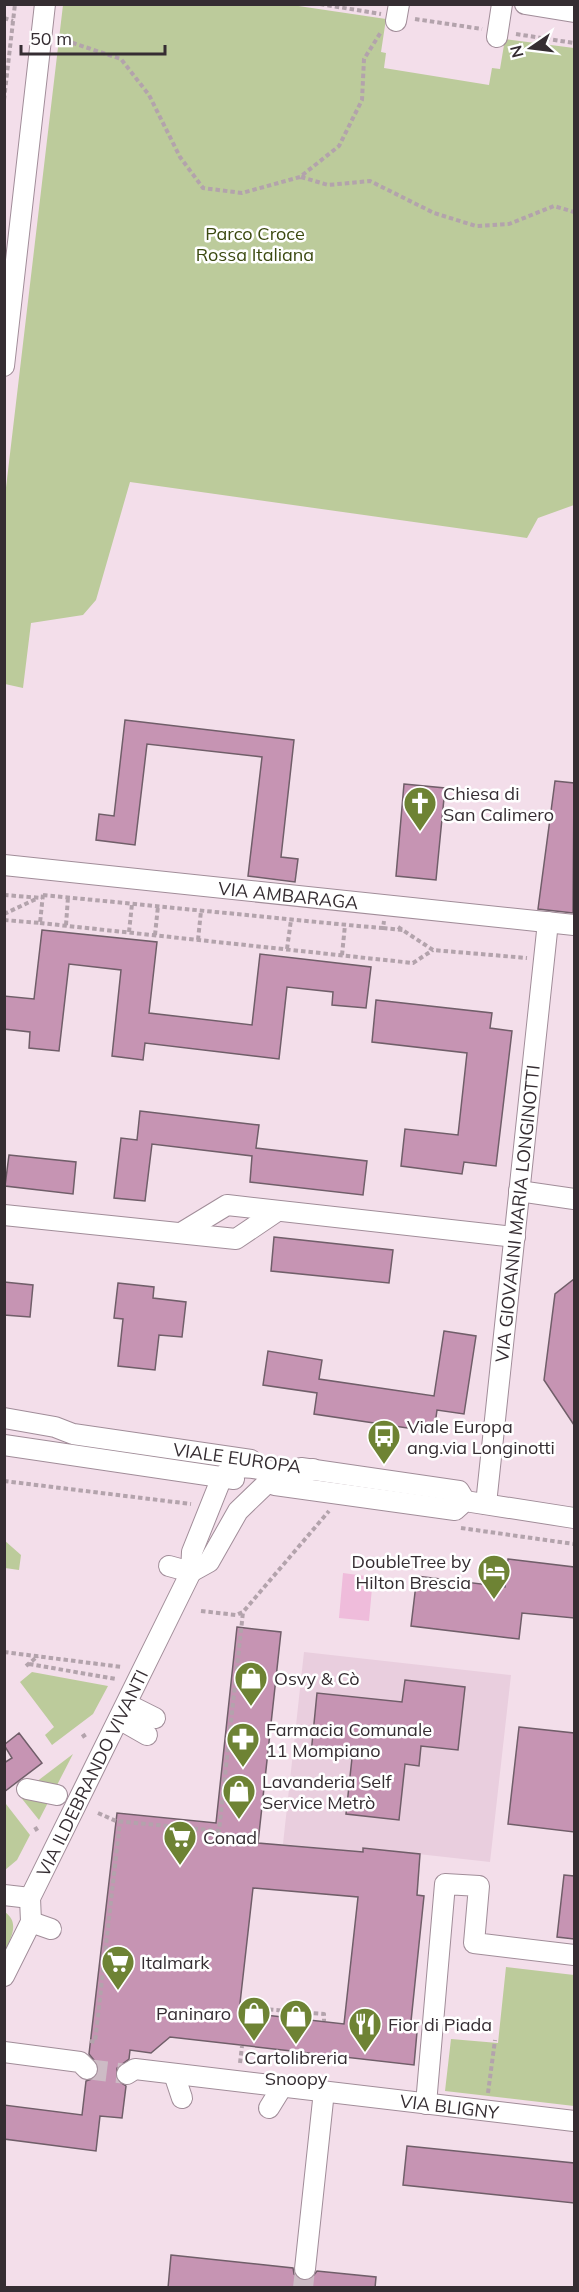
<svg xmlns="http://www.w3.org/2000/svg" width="579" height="2292" font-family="Mulish,sans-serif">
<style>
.built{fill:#e9cede}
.green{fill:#bccb9b}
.water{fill:#efbcdb}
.building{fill:#c694b3;stroke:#705e69;stroke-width:1.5;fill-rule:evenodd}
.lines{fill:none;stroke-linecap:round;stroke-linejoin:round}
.minor-tunnel{stroke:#cdbbc5;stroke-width:20;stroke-dasharray:20 10;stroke-linecap:butt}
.minor-casing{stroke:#a18d99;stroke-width:22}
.path{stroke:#b3a3ac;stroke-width:4;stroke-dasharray:4.5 3;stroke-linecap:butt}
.minor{stroke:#fff;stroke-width:20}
.labels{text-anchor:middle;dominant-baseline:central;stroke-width:5;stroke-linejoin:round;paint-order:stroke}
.park-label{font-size:18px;fill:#3b4910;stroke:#fff}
.poi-label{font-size:18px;fill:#352d32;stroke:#fff;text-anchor:start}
.street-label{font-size:18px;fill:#352d32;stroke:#fff}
</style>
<rect width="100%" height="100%" fill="#f3deea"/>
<path class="built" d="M304 1652 511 1675 490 1862 364 1848 363 1852 283 1844Z"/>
<path class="green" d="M285 4 386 19 381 52 386 53 384 68 489 85 492 68 500 69 505 39 574 48V505L538 518 527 538 130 482 96 600 83 615 31 623 23 688 5 684V496L63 5Z
M4 1540 21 1555 19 1570 5 1568Z
M32 1672 108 1686 93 1714 52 1745 45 1735 54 1727 20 1682Z
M73 1754 39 1820 19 1795Z
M6 1804 30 1835 17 1860 5 1870Z
M5 1912C20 1923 11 1937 5 1951Z
M506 1967 574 1975V2106L445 2091 451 2039 498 2043Z"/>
<path class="water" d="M343 1573 373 1577 369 1621 339 1618Z"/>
<path class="building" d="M125 720 294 740 281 857 298 859 295 882 248 876 262 757 147 744 135 845 96 840 99 814 114 816Z
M555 781 574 783 573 913 538 909Z
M404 784 445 788 436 880 396 876Z
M42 930 157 942 149 1013 252 1025 260 954 371 967 366 1008 332 1005 333 992 287 987 279 1059 145 1043 143 1060 112 1056 121 970 69 964 59 1051 29 1048 30 1032 4 1029V996L34 999Z
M376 1000 492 1013 490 1028 512 1031 496 1166 464 1162 462 1174 401 1166 405 1129 458 1135 467 1053 372 1042Z
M140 1111 259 1125 256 1148 367 1161 363 1195 250 1182 252 1156 152 1144 145 1201 114 1198 121 1138 137 1140Z
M9 1155 76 1162 73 1194 5 1186Z
M274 1237 393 1250 389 1283 271 1271Z
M574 1279V1425L544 1380 555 1294Z
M4 1282 33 1285 30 1317 4 1315Z
M118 1283 154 1287 153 1298 186 1302 182 1337 159 1335 155 1370 118 1366 123 1319 114 1318Z
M444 1331 476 1336 464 1414 437 1410 434 1432 314 1414 317 1393 263 1385 268 1351 322 1360 319 1379 434 1396Z
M508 1559 574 1567V1618L522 1613 519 1639 411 1626 417 1576 505 1587Z
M237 1627 281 1632 258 1843 363 1852V1848L420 1854 417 1895 424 1896 410 2031 417 2032 414 2065 170 2037 151 2053 130 2050 129 2059 117 2068V2080L126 2086 122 2118 100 2116 96 2151 4 2139V2105L82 2115 86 2081 95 2078 98 2073V2065L89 2054 117 1813 216 1823ZM253 1888 358 1897 344 2024 239 2012Z
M405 1680 465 1687 458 1750 421 1746 419 1766 405 1764 399 1820 346 1814 352 1758 311 1754 317 1693 402 1702Z
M519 1727 574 1733V1832L508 1824Z
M19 1733 42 1763 4 1792V1763L12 1758 4 1745Z
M564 1875 574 1876V1939L557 1937Z
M407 2146 574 2163V2203L403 2185Z
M171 2255 293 2268 294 2274 303 2281 310 2280 317 2271 376 2277 375 2288H168Z"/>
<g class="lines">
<path class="minor-tunnel" d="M87 2069 127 2074
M303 2288 305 2269"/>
<defs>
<g id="minor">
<path d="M525 4 574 12"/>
<path d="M396 21 399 4"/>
<path d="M497 37 502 4"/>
<path d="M4 366 45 4"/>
<path id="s1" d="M4 865 574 925"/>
<path d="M519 1191 574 1199"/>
<path d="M4 1215 236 1239 276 1212"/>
<path d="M181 1233 227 1205 515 1237"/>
<path d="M4 1418 55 1427 73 1434 251 1460"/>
<path d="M4 1445 234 1479"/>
<path d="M301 1468 459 1491 465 1501"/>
<path d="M275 1485 455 1510 465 1501 574 1518"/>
<path id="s2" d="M486 1504 548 922"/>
<path d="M169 1566 191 1572"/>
<path d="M191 1572 209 1562 238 1511 266 1484"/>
<path d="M127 1704 155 1718"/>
<path d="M119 1719 147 1735"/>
<path d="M27 1789 57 1795"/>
<path d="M4 1895 30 1898"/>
<path d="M31 1922 51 1929"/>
<path id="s3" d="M4 1976 31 1922 30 1898 191 1572 192 1552 222 1477C241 1457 271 1475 295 1475 301 1475 307 1472 313 1469"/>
<path d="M4 2052 80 2062 87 2069"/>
<path id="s4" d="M127 2074 135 2069 574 2121"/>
<path d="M174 2074 182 2098"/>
<path d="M426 2104 445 1884 479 1886 474 1943 574 1955"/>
<path d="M269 2108 282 2087"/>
<path d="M305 2269 324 2091"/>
</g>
</defs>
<use href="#minor" class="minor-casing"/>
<path class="path" d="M320 4 381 14
M4 18 13 21
M415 19 482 29
M516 34 574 43
M58 38 121 59 149 95 180 157 203 188 242 193 300 177 339 146 362 100 364 59 381 32
M4 100 15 4
M301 177 328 185 370 181 434 213 476 226 509 224 554 206 574 212
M4 895 42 898
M43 895 358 926 383 928 384 921
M4 914 36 899
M4 920 40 923 43 894
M40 923 413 963 433 950
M66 925 68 897
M398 927 433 950 527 958
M383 928 403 930
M129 932 132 904
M155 935 158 906
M198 940 201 911
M287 949 291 920
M342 955 345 925
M4 1481 191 1504
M461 1528 574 1544
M201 1611 236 1615 243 1612 329 1511
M4 1652 122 1667
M29 1664 116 1679
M26 1666 38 1656
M82 1737 88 1733
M98 1813 116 1821 219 1831 243 1612
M35 1827 38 1832
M239 2007 324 2014V2021
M90 2041 95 2042 120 1821
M319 2059 320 2055
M240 2063 242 2046
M488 2093 495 2040"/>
<use href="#minor" class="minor"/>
</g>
<defs>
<symbol id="church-pin" viewBox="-11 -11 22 30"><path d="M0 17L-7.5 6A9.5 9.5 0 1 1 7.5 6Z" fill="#6e8334" stroke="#fff"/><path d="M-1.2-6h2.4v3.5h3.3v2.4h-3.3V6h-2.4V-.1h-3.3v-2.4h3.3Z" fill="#fff"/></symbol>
<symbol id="bus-pin" viewBox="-11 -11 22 30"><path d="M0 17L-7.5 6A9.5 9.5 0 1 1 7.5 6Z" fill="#6e8334" stroke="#fff"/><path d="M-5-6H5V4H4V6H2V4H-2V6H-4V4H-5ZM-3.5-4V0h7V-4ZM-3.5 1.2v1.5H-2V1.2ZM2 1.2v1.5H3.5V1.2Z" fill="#fff"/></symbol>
<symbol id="hotel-pin" viewBox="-11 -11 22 30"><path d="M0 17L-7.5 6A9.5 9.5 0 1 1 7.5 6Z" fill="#6e8334" stroke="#fff"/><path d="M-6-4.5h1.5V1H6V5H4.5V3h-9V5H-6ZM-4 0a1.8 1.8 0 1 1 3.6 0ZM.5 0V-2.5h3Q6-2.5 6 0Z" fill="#fff"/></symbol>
<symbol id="shop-pin" viewBox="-11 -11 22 30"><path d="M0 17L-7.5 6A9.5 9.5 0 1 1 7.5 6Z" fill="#6e8334" stroke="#fff"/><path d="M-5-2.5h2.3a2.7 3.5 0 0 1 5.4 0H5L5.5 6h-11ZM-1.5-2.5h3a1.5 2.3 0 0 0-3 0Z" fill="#fff"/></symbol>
<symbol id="pharmacy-pin" viewBox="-11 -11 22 30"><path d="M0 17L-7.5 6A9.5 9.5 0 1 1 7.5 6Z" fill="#6e8334" stroke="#fff"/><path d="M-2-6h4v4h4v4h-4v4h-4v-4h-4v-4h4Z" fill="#fff"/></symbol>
<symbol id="supermarket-pin" viewBox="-11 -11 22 30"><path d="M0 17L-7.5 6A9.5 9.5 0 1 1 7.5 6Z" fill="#6e8334" stroke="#fff"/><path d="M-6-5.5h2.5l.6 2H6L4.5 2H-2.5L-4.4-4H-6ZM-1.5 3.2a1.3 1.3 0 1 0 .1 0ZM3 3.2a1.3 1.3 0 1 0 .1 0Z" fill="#fff"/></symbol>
<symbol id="restaurant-pin" viewBox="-11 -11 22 30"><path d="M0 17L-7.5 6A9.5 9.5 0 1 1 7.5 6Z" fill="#6e8334" stroke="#fff"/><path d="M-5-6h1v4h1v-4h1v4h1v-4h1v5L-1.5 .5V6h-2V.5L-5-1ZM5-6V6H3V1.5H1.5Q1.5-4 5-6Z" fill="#fff"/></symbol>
</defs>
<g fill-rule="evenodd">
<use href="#church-pin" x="401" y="784" width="38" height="52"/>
<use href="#bus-pin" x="365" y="1417" width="38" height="52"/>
<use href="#hotel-pin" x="475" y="1552" width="38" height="52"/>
<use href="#shop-pin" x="232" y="1659" width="38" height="52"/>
<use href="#pharmacy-pin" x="224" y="1720" width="38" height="52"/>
<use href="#shop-pin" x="220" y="1772" width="38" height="52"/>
<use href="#supermarket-pin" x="161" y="1818" width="38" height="52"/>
<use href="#supermarket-pin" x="99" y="1943" width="38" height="52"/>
<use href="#shop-pin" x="235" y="1994" width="38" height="52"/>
<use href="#shop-pin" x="277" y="1997" width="38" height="52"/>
<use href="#restaurant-pin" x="346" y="2005" width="38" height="52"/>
</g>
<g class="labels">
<g class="park-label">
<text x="255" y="233">Parco Croce<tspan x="255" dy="21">Rossa Italiana</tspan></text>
</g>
<g class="poi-label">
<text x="443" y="793">Chiesa di<tspan x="443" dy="21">San Calimero</tspan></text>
<text x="407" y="1426">Viale Europa<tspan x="407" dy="21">ang.via Longinotti</tspan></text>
<text x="471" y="1561" text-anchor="end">DoubleTree by<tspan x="471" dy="21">Hilton Brescia</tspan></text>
<text x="274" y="1678">Osvy &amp; Cò</text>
<text x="266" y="1729">Farmacia Comunale<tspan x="266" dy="21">11 Mompiano</tspan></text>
<text x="262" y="1781">Lavanderia Self<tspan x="262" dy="21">Service Metrò</tspan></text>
<text x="203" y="1837">Conad</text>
<text x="141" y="1962">Italmark</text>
<text x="231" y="2013" text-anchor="end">Paninaro</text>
<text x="388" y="2024">Fior di Piada</text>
<text x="296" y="2057" text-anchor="middle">Cartolibreria<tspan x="296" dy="21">Snoopy</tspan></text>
</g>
<g class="street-label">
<text stroke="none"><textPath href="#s1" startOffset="286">VIA AMBARAGA</textPath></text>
<text stroke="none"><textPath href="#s2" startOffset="292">VIA GIOVANNI MARIA LONGINOTTI</textPath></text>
<text transform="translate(237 1458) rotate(8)">VIALE EUROPA</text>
<text stroke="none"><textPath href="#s3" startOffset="224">VIA ILDEBRANDO VIVANTI</textPath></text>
<text stroke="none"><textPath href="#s4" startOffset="326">VIA BLIGNY</textPath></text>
</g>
</g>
<rect width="579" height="2292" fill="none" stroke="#352d32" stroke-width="12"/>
<g transform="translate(531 48) rotate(256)" stroke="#ffffff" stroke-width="4.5" paint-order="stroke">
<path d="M0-4.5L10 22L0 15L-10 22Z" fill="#352d32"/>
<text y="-9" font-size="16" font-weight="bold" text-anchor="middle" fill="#352d32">N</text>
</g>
<path d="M21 45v9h144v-9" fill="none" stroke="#352d32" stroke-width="3"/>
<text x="30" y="45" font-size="18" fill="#352d32" stroke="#ffffff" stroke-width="4.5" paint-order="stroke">50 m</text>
</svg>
